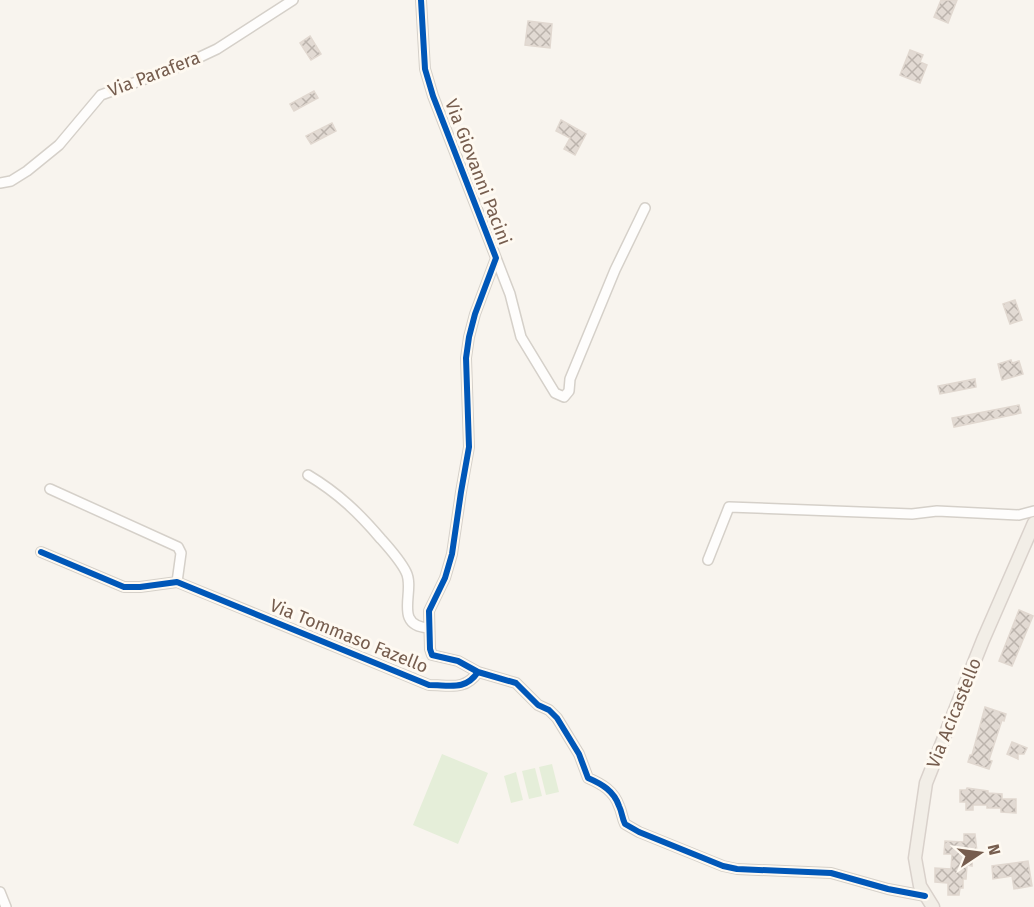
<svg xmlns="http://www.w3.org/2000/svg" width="1034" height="907" font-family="'Fira Sans',sans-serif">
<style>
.park{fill:#e5eed9}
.building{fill:url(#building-cross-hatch);stroke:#e1d8d0;stroke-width:1.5}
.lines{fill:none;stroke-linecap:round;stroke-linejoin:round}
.minor-casing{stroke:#d5d0c9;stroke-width:12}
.major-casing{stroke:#d9d1cb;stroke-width:15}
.minor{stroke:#fefdfc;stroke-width:9}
.major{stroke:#f2eee7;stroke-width:12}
.cycleway-casing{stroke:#fef9f1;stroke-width:10}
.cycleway{stroke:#0057b8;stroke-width:6}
.labels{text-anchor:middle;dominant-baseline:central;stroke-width:6;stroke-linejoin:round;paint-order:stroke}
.street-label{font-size:18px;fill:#765d4e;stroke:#fef9f1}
</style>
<defs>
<pattern id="building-cross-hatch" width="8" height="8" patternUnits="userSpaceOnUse" patternTransform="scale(1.5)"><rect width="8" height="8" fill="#e2dad3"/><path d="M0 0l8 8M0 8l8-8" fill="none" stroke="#bcb4ad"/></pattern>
</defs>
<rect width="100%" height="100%" fill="#f8f4ee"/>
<path class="park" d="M442 754 488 773 458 844 413 825Z
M552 764 559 792 546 795 539 767Z
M535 768 542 796 529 799 522 771Z
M516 772 523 800 511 803 504 776Z"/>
<path class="building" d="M941 0H957L948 23 934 17Z
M528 21 552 24 550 48 525 45Z
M310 36 321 54 311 60 300 43Z
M910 50 923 55 920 62 927 65 920 83 900 75Z
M314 91 318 98 294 111 290 104Z
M561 120 586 134 575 155 564 149 570 138 556 131Z
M332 123 336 131 311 144 306 136Z
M1015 300 1022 320 1010 324 1003 304Z
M1011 360 1012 363 1019 361 1023 374 1002 380 998 364Z
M975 379 976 387 940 394 938 386Z
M1019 405 1021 413 954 427 952 418Z
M1019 610 1033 616 1012 666 999 661Z
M985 707 1006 714 1004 721 1002 720 989 760 992 761 989 769 968 762 970 755H972Z
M1012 742 1027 748 1024 754H1018V759L1007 754Z
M967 788 988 791V793L1002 794V799H1016V813L1001 812V808H987V805H973V810H966V802H960V790H966Z
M964 834H975L977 852H973L972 866 967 865 966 879H963V888H960L959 895H948V883L935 882V868L951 869 952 854H944L945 841 964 842Z
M1028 861 1032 886 1014 889 1012 876 993 879 992 866Z"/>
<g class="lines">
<defs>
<path id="minor" d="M421 0 425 69 433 96 496 258 475 314 469 337 466 358 469 447 461 492 452 554 445 578 429 611 430 649 432 655 458 661 478 672
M0 183 11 181 27 171 59 145 101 95 183 65 217 49 293 0
M496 258 510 294 521 337 555 393 564 397 569 391 570 379 615 270 645 208
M308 475C338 493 359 513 381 539 390 549 400 560 406 572 416 591 392 626 429 628
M50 489 178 547 181 553 177 582
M41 552 124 587H140L177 582 429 685C450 685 465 691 478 672L516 683 538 705 549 710 557 718 579 754 588 778C602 784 614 791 619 806 622 812 622 818 625 824L639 832 723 866 737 869 831 873 888 889 925 896
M708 560 729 507 912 514 937 511 1019 515 1034 511
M0 892 6 907"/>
<path id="major" d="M933 907 920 886 915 858 926 783 983 640 1034 523"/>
</defs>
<use href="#minor" class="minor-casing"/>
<use href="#major" class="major-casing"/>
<use href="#minor" class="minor"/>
<use href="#major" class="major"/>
<defs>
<path id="cycleway" d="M421 0 425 69 433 96 496 258 475 314 469 337 466 358 469 447 461 492 452 554 445 578 429 611 430 649 432 655 458 661 478 672
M41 552 124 587H140L177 582 429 685C450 685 465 691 478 672L516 683 538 705 549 710 557 718 579 754 588 778C602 784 614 791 619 806 622 812 622 818 625 824L639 832 723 866 737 869 831 873 888 889 925 896"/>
</defs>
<use href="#cycleway" class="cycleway-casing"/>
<use href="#cycleway" class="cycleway"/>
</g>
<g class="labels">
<g class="street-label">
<text transform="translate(154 74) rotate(-21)">Via Parafera</text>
<text transform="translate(478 172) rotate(69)">Via Giovanni Pacini</text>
<text transform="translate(349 636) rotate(22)">Via Tommaso Fazello</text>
<text transform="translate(954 713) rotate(-68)">Via Acicastello</text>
</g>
</g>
<g transform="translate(980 853) rotate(77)" stroke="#fef9f1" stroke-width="4.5" paint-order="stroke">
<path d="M0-4.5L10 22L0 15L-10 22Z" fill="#765d4e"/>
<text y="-9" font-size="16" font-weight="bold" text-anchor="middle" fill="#765d4e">N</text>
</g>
</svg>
